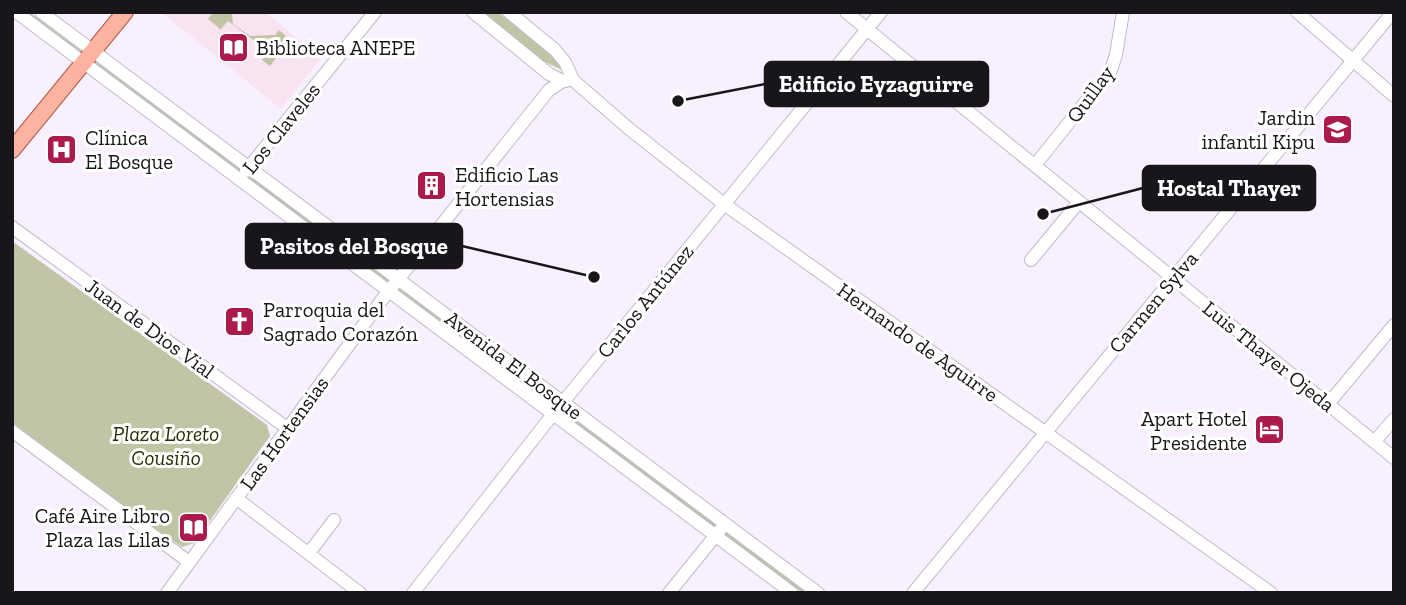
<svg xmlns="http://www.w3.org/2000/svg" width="1406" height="605" font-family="'Zilla Slab',serif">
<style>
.education{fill:#f8e3f1}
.green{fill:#c1c5a6}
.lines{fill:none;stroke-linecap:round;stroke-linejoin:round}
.minor-casing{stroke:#c1bac8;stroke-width:14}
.major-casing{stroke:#ac5b48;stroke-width:18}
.minor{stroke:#fff;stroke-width:12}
.major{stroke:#fdb3a0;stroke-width:16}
.labels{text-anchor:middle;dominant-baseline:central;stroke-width:6;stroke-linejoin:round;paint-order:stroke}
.poi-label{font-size:21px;fill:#19161b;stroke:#fff;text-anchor:start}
.street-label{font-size:21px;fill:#19161b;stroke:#fff}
.park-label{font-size:21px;font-style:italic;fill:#292d00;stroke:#fff}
.leader{fill:none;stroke:#19161b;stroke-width:2.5}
.callout-dot{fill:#19161b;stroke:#fff;stroke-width:2.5}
.callout{fill:#19161b;stroke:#19161b;stroke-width:2.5}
.callout-label{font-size:23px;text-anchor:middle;font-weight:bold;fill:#fff}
</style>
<rect width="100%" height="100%" fill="#f8f0ff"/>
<path class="education" d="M161 12H265L321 58 281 109Z"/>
<path class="green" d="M22 12H29L811 593H803L642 475Z
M213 12H230L232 14 233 24 250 36 275 35 279 30 286 36 281 43 275 39 267 49 276 58 270 66 262 60 268 51 228 21 220 30 219 28 208 19Z
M483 12H498L552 55 562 70 545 62Z
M12 241 267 425 270 436 194 543 182 547 119 504 12 422Z"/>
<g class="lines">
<defs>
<path id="minor" d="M16 12 792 593
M41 12 818 593
M473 12 549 74 563 81H566
M509 12 555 50 565 62 573 80 627 127 724 204 1271 593
M846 12 1394 458
M1297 12 1394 96
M1035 165 1111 70 1116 55 1123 12
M246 171 375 12
M12 227 287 428
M1031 260 1079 202
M1328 404 1394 325
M12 431 189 562
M1374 442 1394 419
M236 498 360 593
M309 553 334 520
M167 593 381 301 549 90 563 81
M413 593 546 423 881 12
M669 593 720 530
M913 593 1393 12"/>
<path id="major" d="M12 150 125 12"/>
</defs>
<use href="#minor" class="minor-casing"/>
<use href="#major" class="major-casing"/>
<use href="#minor" class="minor"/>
<use href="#major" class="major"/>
</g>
<defs>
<symbol id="library-square" viewBox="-11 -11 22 22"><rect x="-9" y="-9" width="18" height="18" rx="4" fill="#ab194d" stroke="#fff"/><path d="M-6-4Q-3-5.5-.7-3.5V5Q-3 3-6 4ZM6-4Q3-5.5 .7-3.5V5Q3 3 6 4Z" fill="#fff"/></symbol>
<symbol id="school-square" viewBox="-11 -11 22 22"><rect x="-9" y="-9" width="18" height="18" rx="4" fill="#ab194d" stroke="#fff"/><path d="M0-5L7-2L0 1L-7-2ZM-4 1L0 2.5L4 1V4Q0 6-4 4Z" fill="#fff"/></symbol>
<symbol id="hospital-square" viewBox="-11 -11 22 22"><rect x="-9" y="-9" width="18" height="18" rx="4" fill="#ab194d" stroke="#fff"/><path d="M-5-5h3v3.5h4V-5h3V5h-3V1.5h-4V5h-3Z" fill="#fff"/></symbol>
<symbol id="building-square" viewBox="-11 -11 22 22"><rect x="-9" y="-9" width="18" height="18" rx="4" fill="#ab194d" stroke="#fff"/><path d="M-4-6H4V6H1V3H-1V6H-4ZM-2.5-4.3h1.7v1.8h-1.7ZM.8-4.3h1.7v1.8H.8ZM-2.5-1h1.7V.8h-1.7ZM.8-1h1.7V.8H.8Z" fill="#fff"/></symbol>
<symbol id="church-square" viewBox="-11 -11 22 22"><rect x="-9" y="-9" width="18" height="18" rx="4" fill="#ab194d" stroke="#fff"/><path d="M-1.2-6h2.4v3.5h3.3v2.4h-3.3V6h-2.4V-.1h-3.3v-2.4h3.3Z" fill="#fff"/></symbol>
<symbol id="hotel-square" viewBox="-11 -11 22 22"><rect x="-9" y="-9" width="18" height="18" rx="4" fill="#ab194d" stroke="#fff"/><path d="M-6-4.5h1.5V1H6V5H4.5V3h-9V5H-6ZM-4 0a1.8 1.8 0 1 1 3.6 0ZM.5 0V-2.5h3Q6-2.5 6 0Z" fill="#fff"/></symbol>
</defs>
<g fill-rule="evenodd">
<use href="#library-square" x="216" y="30" width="35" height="35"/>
<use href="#school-square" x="1320" y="112" width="35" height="35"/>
<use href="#hospital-square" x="44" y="132" width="35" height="35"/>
<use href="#building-square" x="414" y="168" width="35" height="35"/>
<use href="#church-square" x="222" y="304" width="35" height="35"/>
<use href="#hotel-square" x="1252" y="412" width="35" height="35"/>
<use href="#library-square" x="176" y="510" width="35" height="35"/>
</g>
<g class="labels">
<g class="poi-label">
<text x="256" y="47">Biblioteca ANEPE</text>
<text x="1315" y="117" text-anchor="end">Jardin<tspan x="1315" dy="24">infantil Kipu</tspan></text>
<text x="85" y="137">Clínica<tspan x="85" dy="24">El Bosque</tspan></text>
<text x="455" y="174">Edificio Las<tspan x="455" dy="24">Hortensias</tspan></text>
<text x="263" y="309">Parroquia del<tspan x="263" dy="24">Sagrado Corazón</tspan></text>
<text x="1247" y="418" text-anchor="end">Apart Hotel<tspan x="1247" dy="24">Presidente</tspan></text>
<text x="170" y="515" text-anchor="end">Café Aire Libro<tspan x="170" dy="24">Plaza las Lilas</tspan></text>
</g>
<g class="street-label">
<text transform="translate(1090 94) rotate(-54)">Quillay</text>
<text transform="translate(281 128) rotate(-51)">Los Claveles</text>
<text transform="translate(645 301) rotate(-51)">Carlos Antúnez</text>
<text transform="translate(1153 302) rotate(-50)">Carmen Sylva</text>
<text transform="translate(150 328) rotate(36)">Juan de Dios Vial</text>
<text transform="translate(918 342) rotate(35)">Hernando de Aguirre</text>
<text transform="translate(1269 356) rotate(39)">Luis Thayer Ojeda</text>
<text transform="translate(514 365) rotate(37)">Avenida El Bosque</text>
<text transform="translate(284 433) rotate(-54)">Las Hortensias</text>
</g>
<g class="park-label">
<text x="166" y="433">Plaza Loreto<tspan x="166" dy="24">Cousiño</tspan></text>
</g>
</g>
<path class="leader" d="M678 101L765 84M1043 214L1143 188M594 277L462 246"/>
<g class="callout-dot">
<circle cx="678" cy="101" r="7"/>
<circle cx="1043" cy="214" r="7"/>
<circle cx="594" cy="277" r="7"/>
</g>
<g class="callout">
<rect x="765" y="62" width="223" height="44" rx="7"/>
<rect x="1143" y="166" width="172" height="44" rx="7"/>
<rect x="246" y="224" width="216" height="44" rx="7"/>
</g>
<g class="callout-label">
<text x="876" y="92">Edificio Eyzaguirre</text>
<text x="1229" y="196">Hostal Thayer</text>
<text x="354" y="254">Pasitos del Bosque</text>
</g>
<rect width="1406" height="605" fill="none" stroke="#19161b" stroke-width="28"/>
</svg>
